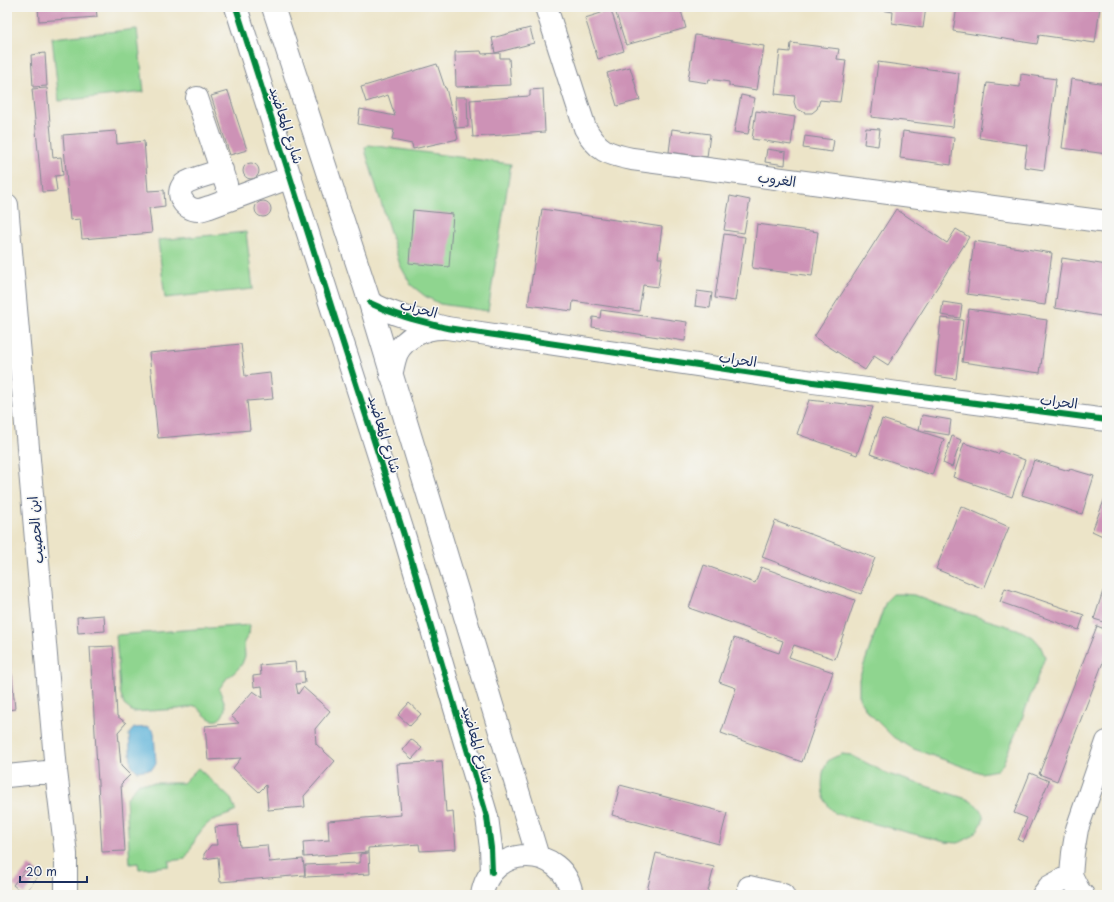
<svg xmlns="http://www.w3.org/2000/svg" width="1114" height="902" font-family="'Playpen Sans','Playpen Sans Arabic',sans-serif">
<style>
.green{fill:#8fd58f;stroke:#558276}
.water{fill:#5cb2d9;stroke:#3c709c}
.building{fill:#cd92b6}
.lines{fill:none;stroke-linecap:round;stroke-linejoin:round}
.minor-casing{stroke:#848a93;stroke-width:24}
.minor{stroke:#fff;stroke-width:22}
.cycleway-casing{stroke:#f6f6f2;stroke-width:8}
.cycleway{stroke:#00873e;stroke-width:6}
.labels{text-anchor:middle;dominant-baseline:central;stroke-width:3;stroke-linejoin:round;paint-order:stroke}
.street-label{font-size:14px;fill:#1b2f5e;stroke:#f6f6f2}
</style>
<rect width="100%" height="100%" fill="#f6f6f2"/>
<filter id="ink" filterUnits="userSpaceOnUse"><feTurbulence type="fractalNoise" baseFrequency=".025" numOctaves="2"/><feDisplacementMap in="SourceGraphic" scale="8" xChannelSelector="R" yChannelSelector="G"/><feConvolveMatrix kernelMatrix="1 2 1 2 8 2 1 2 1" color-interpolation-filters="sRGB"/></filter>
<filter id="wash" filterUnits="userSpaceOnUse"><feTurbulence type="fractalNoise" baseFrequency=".012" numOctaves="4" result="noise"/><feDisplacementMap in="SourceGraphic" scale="16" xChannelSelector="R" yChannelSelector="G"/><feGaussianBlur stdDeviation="0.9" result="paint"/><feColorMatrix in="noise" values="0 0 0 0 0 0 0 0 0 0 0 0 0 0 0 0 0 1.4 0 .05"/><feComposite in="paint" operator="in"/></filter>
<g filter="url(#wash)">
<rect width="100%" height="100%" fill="#ece4c8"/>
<path class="green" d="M137 29 144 92 59 101 52 38Z
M369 145 511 164 488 311 440 304 425 296 411 285 400 265 366 153 365 148Z
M246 232 253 289 165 298 158 240Z
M893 594H902L914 595 939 605 1017 629 1033 637 1040 645 1045 657 1021 721 1005 759 1003 764 997 770 981 773 911 748 893 737 866 710 859 698V679L886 601Z
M250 625 249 634 244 642 245 656 242 664 235 672 227 678 219 689C221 695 225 701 225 707 225 711 224 713 222 716 214 728 202 712 196 706L178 709 133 712 124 705 120 691 116 635Z
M842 754 851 755 888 774 967 799C972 802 978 805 981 811 990 823 969 840 958 843 954 843 949 842 945 842L836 814C822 801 821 791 823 773 824 770 825 764 828 761 831 758 838 756 842 754Z
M198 768 231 799 236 811C228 816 217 817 210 822 198 830 192 847 185 859L169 861V866L139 869 138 863 130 864 126 799 139 783H183Z"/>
<path class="water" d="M149 727 154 732 156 763 152 769 137 771 131 765 129 734 134 728Z"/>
<g id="blocks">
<path class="building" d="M38 7H96L97 17 39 21Z
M614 7H680L686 28 626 45Z
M865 7H926L923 28 892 23 893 12Z
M957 7H1100L1095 43 1039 35 1037 44 953 31Z
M611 10 624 51 598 59 585 18Z
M530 28 534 43 495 53 492 38Z
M695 35 764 46 757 90 729 86V82L709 79 708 83 688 80Z
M791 43 839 49 837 59 846 60 840 102 820 100 817 109 812 113H805L796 108 794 102 795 96 775 94 780 51 790 52Z
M481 51 482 54 500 53V58H509L511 85 456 87 455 52Z
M45 53 47 86 33 87 31 55Z
M878 62 959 73 953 127 871 117Z
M437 64 445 88H446L458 139 413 149 412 144 392 140 394 130 358 124 360 109 395 116 388 95 366 102 361 87Z
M630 67 640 100 617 106 607 73Z
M1021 74 1056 79 1044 170 1024 167 1027 145 979 138 987 83 1020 87Z
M1071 79 1107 84V154L1062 148Z
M47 88 53 158 61 157 63 175 55 176 57 191 42 192 32 89Z
M543 89 545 132 473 137 470 100 530 96V90Z
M228 91 247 150 230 155 211 96Z
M741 95 755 98 748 134 734 132Z
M455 97H467L468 127 456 128Z
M756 111 795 117 791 145 752 139Z
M866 128 880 129 878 146 864 144Z
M672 129 710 134 707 157 669 152Z
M116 131 117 144 144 141 148 191 164 190 165 206 149 208 152 233 82 239 80 219 70 220 63 135Z
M903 131 954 138 951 165 900 158Z
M805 136 834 140 832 152 803 148Z
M767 149 786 152 785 165 765 162Z
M243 171a8 8 0 1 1 16 0a8 8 0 1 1-16 0Z
M730 196 750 200 744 233 724 230Z
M255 209a8 8 0 1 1 16 0a8 8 0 1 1-16 0Z
M542 209 662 227 658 258H662L658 287 643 285 639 311 573 301 572 311 528 305Z
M896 209 947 243 956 229 969 237 888 365 874 356 865 370 814 337Z
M413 210 453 214 449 267 409 263Z
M757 224 818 232 812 276 752 268Z
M724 234 745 237 735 301 715 298Z
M974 241 1052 253 1045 305 967 294Z
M1062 258 1107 265V317L1055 308Z
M697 291 712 293 710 308 695 306Z
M943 302 962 305 960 318 941 315Z
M969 309 1047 320 1040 373 962 362Z
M601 310 687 322 685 341 592 327 593 317 600 318Z
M941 318 963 320 956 379 935 376Z
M241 344 245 376 270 373 273 399 247 401 250 430 158 438 149 353Z
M809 400 873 407 857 455 797 434Z
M922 415 951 420 949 435 919 430Z
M882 419 944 439 932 475 870 454Z
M952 436 961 440 952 467 943 463Z
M964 443 998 454 1000 451 1025 460 1012 497 953 477Z
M1034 460 1069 471 1070 469 1094 476 1082 514 1022 495Z
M1107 493V538L1092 531Z
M961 506 1009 527 984 589 936 569Z
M775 521 875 558 861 594 762 557Z
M704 565 755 583 761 567 855 600 835 659 794 645 789 657 833 672 802 762 721 733 736 688 719 682 734 638 779 653 783 641 689 608Z
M1005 588 1084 615 1079 630 1000 602Z
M1103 591 1107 593V623L1094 619Z
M104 615 105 631 78 633 77 617Z
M1097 626 1107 630V652L1057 781 1039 774Z
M113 646 117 716 126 723 118 732 121 766 130 775 121 784 125 851 102 852 90 647Z
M7 656H10L15 709 7 710Z
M295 662 296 672 304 671 305 683 296 684 298 694 303 687 330 711 315 729 316 744 335 761 304 796 305 807 268 810 266 785 259 792 233 768 241 758 208 760 205 726 239 723 231 716 253 691 263 698 262 686 254 687 253 676 261 675 260 665Z
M409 703 421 714 410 726 398 715Z
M411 739 422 748 412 759 402 750Z
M442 761 446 812 453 811 456 849 420 851 419 844 368 848V852L304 857 303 842 329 840 328 821 401 815 397 764Z
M1030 773 1049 781 1023 842 1018 840 1027 818 1014 813Z
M620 785 727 813 719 844 612 815Z
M238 825 240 847 267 845 269 862 303 859 305 875 220 882 218 857 204 859V854L211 845H217L215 827Z
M369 853 370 874 305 877V865L360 863V854Z
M656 853 714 867 707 895H646Z
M29 865 40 874 24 894 13 885Z"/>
</g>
</g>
<g filter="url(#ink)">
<use href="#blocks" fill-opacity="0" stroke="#848a93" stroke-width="1"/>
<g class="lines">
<defs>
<path id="minor" d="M236 7 405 538 461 729 487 817 491 848 492 872
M273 7 370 303 538 857
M546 7 585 128C598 151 607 154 632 159L1107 222
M197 98 226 184
M222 170C212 174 192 178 184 184 174 194 185 210 198 210 202 210 206 208 210 207L291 177
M7 205 56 771 66 854V895
M370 303C396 316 419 321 447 328L813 382 1107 420
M391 375C393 368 394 360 397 353 405 337 425 328 442 328
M7 776 56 771
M749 887 783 895
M482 895C490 843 564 843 572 895
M1043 895 1049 887 1071 875
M1083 895 1079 891 1071 875 1073 853 1077 829 1107 742"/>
</defs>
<use href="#minor" class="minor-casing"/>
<use href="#minor" class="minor"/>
<defs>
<path id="cycleway" d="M236 7 405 538 461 729 487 817 491 848 492 872
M370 303C396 316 419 321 447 328L813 382 1107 420"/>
</defs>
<use href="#cycleway" class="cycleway-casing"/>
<use href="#cycleway" class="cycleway"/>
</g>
</g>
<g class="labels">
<g class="street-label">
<text transform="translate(287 125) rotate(72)">شارع المعاضيد</text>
<text transform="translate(777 179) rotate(7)">الغروب</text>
<text transform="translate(419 308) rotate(15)">الحراب</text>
<text transform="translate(738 359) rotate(8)">الحراب</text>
<text transform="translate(1059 401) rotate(7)">الحراب</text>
<text transform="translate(385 434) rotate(73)">شارع المعاضيد</text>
<text transform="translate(35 530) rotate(-95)">ابن الحصيب</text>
<text transform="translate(478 744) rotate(74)">شارع المعاضيد</text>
</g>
</g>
<rect width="1114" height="902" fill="none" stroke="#f6f6f2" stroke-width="24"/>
<path d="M20 876v6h67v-6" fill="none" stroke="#1b2f5e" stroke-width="2"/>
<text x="26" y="876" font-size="12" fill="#1b2f5e" stroke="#f6f6f2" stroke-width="3" paint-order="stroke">20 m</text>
</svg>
